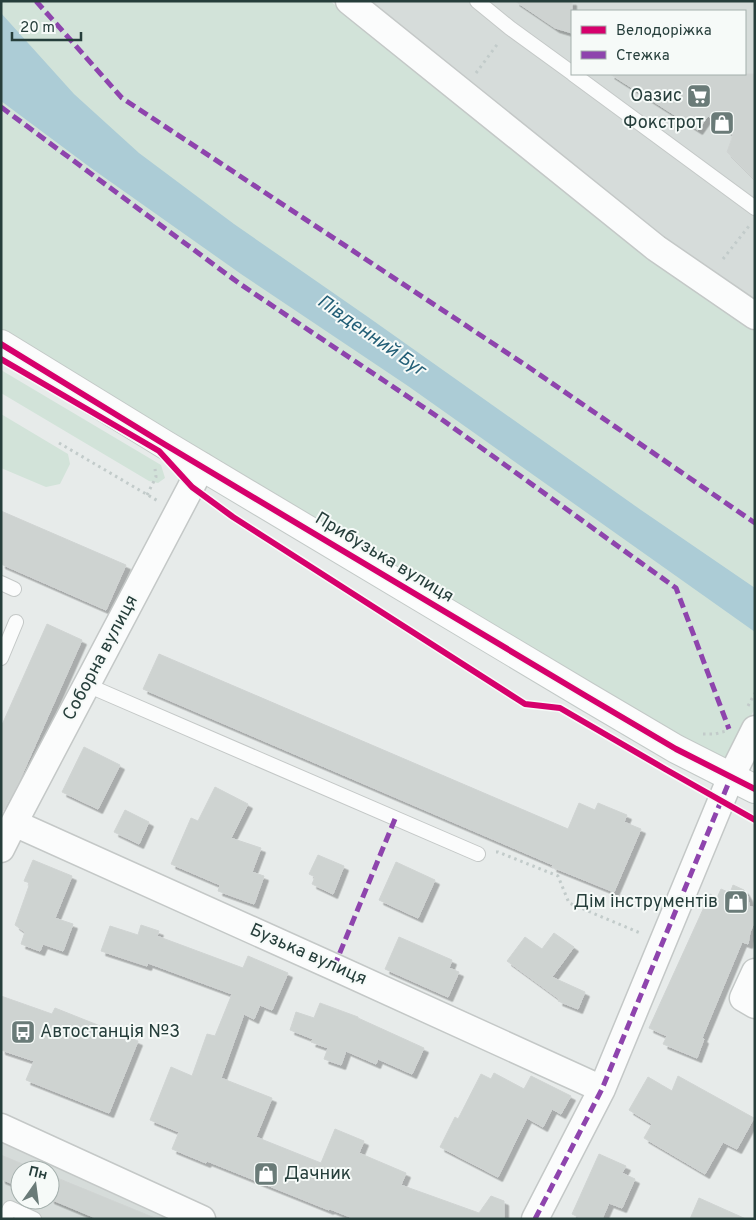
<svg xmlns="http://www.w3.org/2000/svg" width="756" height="1220" font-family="Overpass,sans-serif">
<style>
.built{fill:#d6dcda;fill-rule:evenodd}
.green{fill:#d2e3d9}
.water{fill:#acccd6}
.building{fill:#ced3d1;stroke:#d0d4d3;filter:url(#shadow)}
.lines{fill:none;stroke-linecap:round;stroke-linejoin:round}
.lane-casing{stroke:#c4c8c7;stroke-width:16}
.street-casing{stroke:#c4c8c7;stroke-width:29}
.secondary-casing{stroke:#c3c9c7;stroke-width:30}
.path{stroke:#c2cbca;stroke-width:3;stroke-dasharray:2.5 4;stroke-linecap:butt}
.lane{stroke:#fbfcfc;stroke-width:14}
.street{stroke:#fbfcfc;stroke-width:26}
.secondary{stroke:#fbfcfc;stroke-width:28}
.quiet{stroke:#8e44ad;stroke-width:5;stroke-dasharray:10 5;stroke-linecap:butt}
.cycleway-casing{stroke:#f6faf8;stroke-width:9}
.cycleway{stroke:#d6006c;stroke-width:6}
.labels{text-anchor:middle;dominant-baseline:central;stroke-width:4;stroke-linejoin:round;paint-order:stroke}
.poi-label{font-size:18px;fill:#263e3b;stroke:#f6faf8;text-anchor:end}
.street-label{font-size:18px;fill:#263e3b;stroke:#f6faf8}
.water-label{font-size:19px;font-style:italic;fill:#235f77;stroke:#f6faf8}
</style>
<defs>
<filter id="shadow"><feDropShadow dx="4.5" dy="4.5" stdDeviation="0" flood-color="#0004"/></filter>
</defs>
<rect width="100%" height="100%" fill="#e7ebea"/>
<path class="built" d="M362 1H755V304L661 241ZM572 11H745V74H572Z
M1 1139 176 1219H1ZM20 1170H50V1200H20Z"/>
<path class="green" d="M1 1H330L650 257 755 329V708L727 763 592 687 1 333Z
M1 370 161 465 165 478 158 483 149 481 1 393Z
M1 414 68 454 70 464 60 484 46 487 1 468Z"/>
<path class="water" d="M1 13 74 94 139 153 234 224 368 317 641 510 755 588V632L408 386 241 274 91 168 1 101Z"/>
<path class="building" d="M515 1H572V33L555 28Z
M610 74H755V180L727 152 733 135 708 116 698 130Z
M1 511 126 565 106 610 1 564Z
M47 624 82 640 17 786 1 815V727Z
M159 654 568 829 579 803 595 810 598 803 627 815 624 822 641 829 614 892 552 867 553 865 143 689Z
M84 747 120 765 98 809 62 792Z
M215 787 248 804 231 838 261 848 252 872 264 876 254 904 218 891 220 885 171 864 191 818 198 821Z
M125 810 149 822 139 844 114 832Z
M318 855 344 866 333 894 312 884 315 877 309 874Z
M33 860 72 876 55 918 73 924 63 951 43 944 40 951 21 944 25 932 15 925 30 883 24 881Z
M396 862 435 880 418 918 379 900Z
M733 885 744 890 748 897 749 906 755 908V921L750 932 748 944 742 942 702 1038 704 1039 697 1058 663 1044 667 1036 649 1028 710 894 717 898 721 889 730 893Z
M141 925 159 931 157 936 243 968 248 956 288 973 272 1010 260 1005 254 1019 244 1014 221 1078 272 1098 256 1137 321 1163 335 1129 364 1141 359 1153 406 1173 401 1185 479 1213 491 1196 504 1201V1219H355L330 1209 329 1210 207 1161 206 1163 172 1149 179 1132 150 1120 171 1067 192 1076 207 1034 215 1036 232 994 148 963 147 966 101 951 110 926 138 935Z
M554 933 574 947 552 977 585 992 578 1009 558 1001 559 999 507 961 525 937 542 949Z
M399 937 452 960 449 968 459 972 448 997 385 969Z
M1 996 52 1014 55 1008 138 1041 109 1113 26 1080 34 1061 1 1050Z
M320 1003 358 1017V1018L424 1048 412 1074 378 1059 376 1064 346 1051 341 1065 324 1059 328 1048 311 1042 313 1039 290 1030 296 1012 314 1018Z
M494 1073 524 1089 531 1076 571 1096 561 1114 552 1109 543 1127 527 1118 498 1177 440 1147 455 1117 458 1119 481 1074 491 1079Z
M678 1076 754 1118 737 1149 723 1142 705 1174 644 1138 652 1124 629 1110 648 1077 672 1091Z
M599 1154 626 1166 622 1173 635 1179 622 1208 609 1203 602 1219H582L572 1214Z
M1 1155 37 1170H20V1187L1 1179Z
M50 1175 155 1218V1219H98L50 1199Z
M699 1198 746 1219H690Z"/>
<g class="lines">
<defs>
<path id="lane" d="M477 1 510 28 572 73
M573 74 755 208
M1 583 14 589
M1 658 16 622
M87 685 478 854
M5 1219 10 1208 34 1219"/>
<path id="street" d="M349 1 656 248 755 316
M14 823 334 967 602 1089
M1 849 14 823 202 466
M755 972 743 998 755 1005
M1 1127 202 1219
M535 1219 602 1089 731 777 755 729"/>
<path id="secondary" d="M1 344 164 444 586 696 676 749 755 789"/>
</defs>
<use href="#lane" class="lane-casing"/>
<use href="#street" class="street-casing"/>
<use href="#secondary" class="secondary-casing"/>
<path class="path" d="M476 73 499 42
M723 259 749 226
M59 443 158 501
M147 495 156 477 155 469
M748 706 755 693
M703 734H715L726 731
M496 852H498L558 876 569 903 640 933"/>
<use href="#lane" class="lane"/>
<use href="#street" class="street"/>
<use href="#secondary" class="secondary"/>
<path class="quiet" d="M36 1 122 98 527 366 755 523
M1 107 240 284 444 421 676 588 729 729
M334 967 395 819
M535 1219 602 1089 731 777"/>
<defs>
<path id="cycleway" d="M1 344 164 444 586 696 676 749 755 789
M1 359 159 451 192 487 233 517 525 704 560 708 665 769 755 820"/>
</defs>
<use href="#cycleway" class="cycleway-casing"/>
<use href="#cycleway" class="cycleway"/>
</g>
<defs>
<symbol id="supermarket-square" viewBox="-11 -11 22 22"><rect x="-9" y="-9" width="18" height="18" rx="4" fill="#6a7b78" stroke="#f6faf8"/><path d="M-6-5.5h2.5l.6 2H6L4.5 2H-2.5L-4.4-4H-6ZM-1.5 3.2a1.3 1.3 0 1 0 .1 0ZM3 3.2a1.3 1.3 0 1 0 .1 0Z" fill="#fff"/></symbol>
<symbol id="shop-square" viewBox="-11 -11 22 22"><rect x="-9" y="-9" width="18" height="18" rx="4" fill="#6a7b78" stroke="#f6faf8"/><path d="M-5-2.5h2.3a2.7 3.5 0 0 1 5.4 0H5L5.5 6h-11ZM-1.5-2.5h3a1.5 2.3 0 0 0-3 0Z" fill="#fff"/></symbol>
<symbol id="bus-square" viewBox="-11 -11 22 22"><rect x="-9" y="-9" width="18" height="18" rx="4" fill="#6a7b78" stroke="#f6faf8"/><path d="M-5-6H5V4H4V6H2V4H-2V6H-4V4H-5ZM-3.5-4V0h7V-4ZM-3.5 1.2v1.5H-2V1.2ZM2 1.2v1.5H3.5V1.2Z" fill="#fff"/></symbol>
</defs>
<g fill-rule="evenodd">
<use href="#supermarket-square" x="685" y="82" width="28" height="28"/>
<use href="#shop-square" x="708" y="109" width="28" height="28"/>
<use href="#shop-square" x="722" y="888" width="28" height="28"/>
<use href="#bus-square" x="9" y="1018" width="28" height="28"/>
<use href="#shop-square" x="252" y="1160" width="28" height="28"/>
</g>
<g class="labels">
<g class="poi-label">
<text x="682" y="96">Оазис</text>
<text x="704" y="123">Фокстрот</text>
<text x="718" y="902">Дім інструментів</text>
<text x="40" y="1032" text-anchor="start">Автостанція №3</text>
<text x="284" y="1174" text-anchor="start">Дачник</text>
</g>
<g class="street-label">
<text transform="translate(384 558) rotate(31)">Прибузька вулиця</text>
<text transform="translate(101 658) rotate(-62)">Соборна вулиця</text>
<text transform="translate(308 955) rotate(24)">Бузька вулиця</text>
</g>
<g class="water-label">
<text transform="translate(371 336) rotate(35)">Південний Буг</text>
</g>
</g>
<rect width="756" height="1220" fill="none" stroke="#263e3b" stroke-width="5"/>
<rect x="571" y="10" width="175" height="65" fill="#f6faf8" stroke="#a3afac"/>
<rect x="581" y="26" width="25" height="8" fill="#d6006c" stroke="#a3afac"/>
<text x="616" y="35" font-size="15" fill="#263e3b">Велодоріжка</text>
<rect x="581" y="51" width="25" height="8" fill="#8e44ad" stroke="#a3afac"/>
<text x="616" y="60" font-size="15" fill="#263e3b">Стежка</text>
<g transform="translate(35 1185) rotate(14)"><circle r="24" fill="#f6faf8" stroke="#a3afac"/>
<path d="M0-4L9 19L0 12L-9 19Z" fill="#6a7b78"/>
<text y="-8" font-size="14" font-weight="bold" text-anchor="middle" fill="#263e3b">Пн</text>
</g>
<path d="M12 32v8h69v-8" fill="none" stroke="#263e3b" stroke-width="2.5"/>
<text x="20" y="32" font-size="15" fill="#263e3b" stroke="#f6faf8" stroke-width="4" paint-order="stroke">20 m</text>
</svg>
